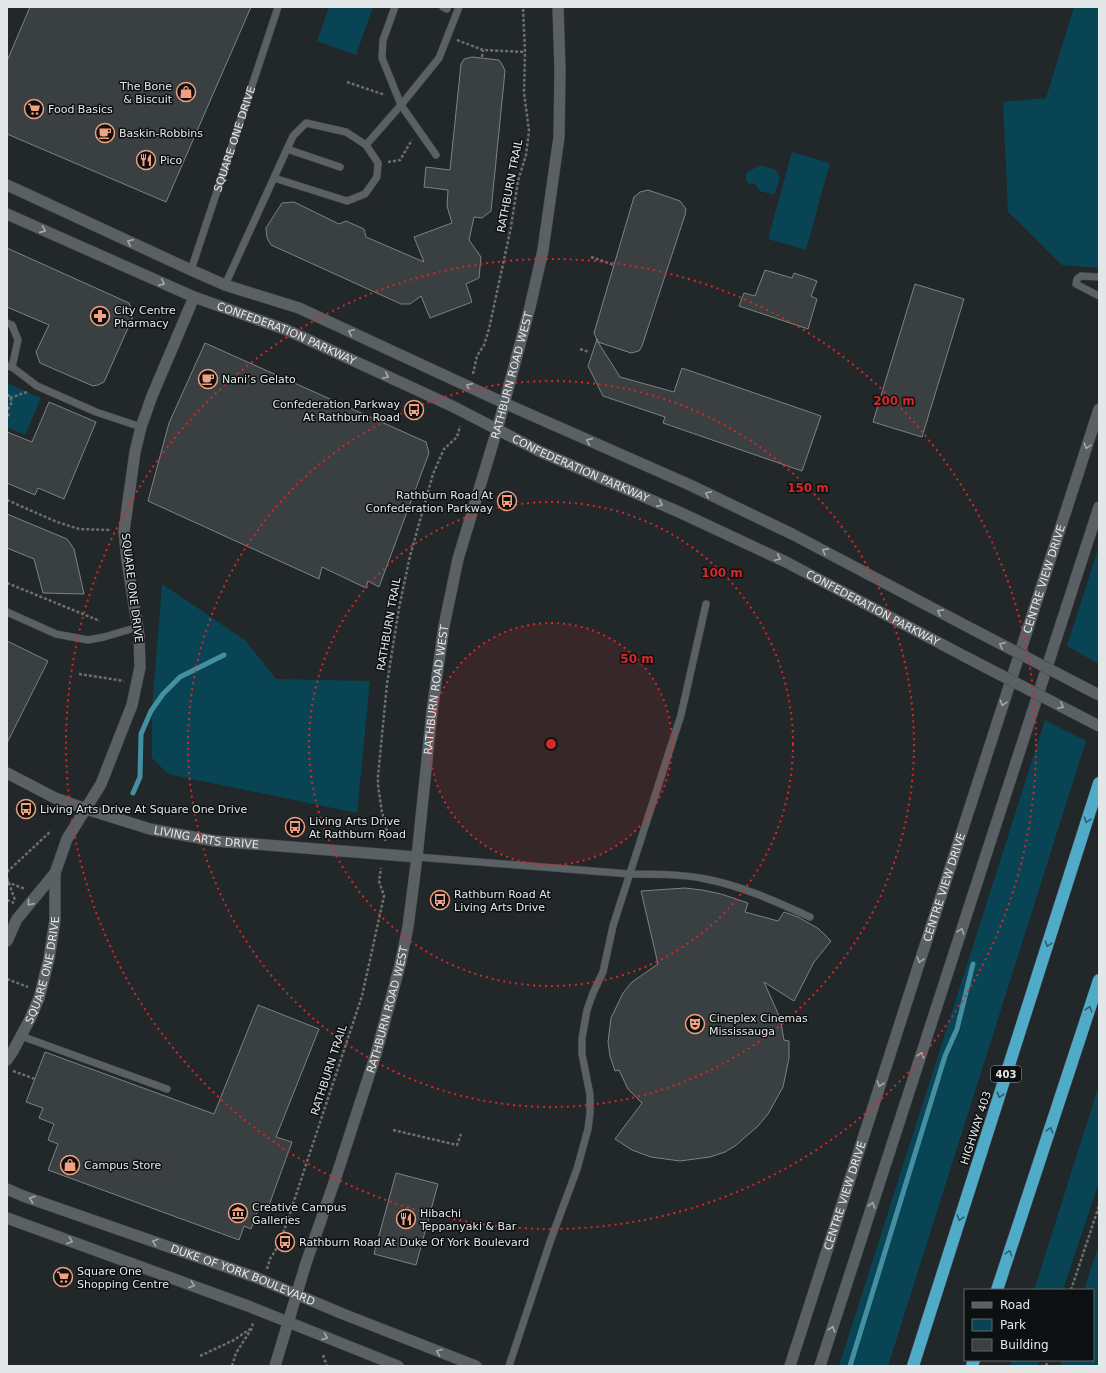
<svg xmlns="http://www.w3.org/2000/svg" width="1106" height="1373" font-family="'DejaVu Sans',sans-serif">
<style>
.green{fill:#094454}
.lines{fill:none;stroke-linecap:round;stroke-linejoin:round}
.stream{stroke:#4490a2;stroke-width:5}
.building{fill:#3a3f42;stroke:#7c8385}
.service-casing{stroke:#3f4445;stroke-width:8}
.minor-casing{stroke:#3f4445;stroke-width:12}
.tertiary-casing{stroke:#3f4445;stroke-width:12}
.motorway-casing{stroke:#3f4445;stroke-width:13}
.path{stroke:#6a6f70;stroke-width:2.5;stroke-dasharray:3 2;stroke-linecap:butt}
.service{stroke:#5a6063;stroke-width:7}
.minor{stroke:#5a6063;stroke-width:11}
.tertiary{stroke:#5a6063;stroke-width:11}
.motorway{stroke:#50abc9;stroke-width:12}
.tertiary-bridge-casing{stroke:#3f4445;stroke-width:12;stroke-linecap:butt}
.tertiary-bridge{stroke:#5a6063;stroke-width:11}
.oneway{stroke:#a5aaac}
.oneway2{stroke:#2e5e6d}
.ring{fill:none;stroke:#d62828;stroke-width:2;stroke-dasharray:2 4}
.labels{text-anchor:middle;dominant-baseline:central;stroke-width:3;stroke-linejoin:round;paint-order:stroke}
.shield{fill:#0d1011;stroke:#a3a6a8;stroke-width:1}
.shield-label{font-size:10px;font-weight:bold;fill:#e3e7e8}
.poi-label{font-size:11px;fill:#e3e7e8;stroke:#0d1011;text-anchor:start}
.street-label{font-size:11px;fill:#e3e7e8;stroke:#0d1011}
.centre{fill:#d62828;stroke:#0d1011;stroke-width:2}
.ring-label{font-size:12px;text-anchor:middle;font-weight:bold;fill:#d62828;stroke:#0d1011;stroke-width:3;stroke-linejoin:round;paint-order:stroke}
</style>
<rect width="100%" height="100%" fill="#222729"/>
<path class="green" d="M329 7H373L356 55 317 41Z
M1074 7H1099V268L1062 265 1008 212 1003 102 1046 98Z
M792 152 830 163 806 250 768 239Z
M760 165 776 170 780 178 774 195 760 191 755 184H749L746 181V173Z
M7 383 41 398 25 435 7 427Z
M1099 546V664L1067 646Z
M162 584 245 640 276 679 370 681 357 813 168 774 152 758V709Z
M1045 720 1086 741 888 1366H839Z
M1099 1085V1182L1063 1290H1034Z
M1099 1243V1366H1060L1062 1360H1093V1290H1084Z
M1012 1360H1039L1037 1366H1010Z"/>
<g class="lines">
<path class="stream" d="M133 793 140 777 141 734 151 711 163 694 180 677 224 655
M850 1366 945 1056 957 1029 973 964"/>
</g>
<path class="building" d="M30 7H251L166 202 7 134V61Z
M472 57 499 60 503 66 505 71 491 211 482 218 474 217 469 240 481 257 479 278 466 284 472 302 430 318 421 296 410 304H401L271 245 267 238 266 228 282 203 294 202 339 224 346 221 364 229 366 237 424 262 414 237 452 223 447 206 448 190 424 187 426 167 450 170 461 64 464 59Z
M648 190 680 201 686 209 685 215 642 346 639 351 631 353 598 342 620 377 674 392 682 368 821 416 802 471 663 423 665 417 603 396 588 366 597 339 598 342 594 333 634 197 640 192Z
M7 248 129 303 133 312 132 319 104 382 98 385 93 386 40 363 36 352 49 325 7 307Z
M765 270 792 278 794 273 817 281 811 296 817 299 808 329 739 306 744 293 755 296Z
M915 284 964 299 922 437 873 422Z
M205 343 426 442 429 453 379 587 368 581 366 588 322 567 319 579 148 501 169 423Z
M49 402 96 422 64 499 38 488 35 495 7 483V432L32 442Z
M7 514 67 539 74 549 84 594 43 593 34 559 7 548Z
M7 641 48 661 7 743Z
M685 888 702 890 721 894 748 903 745 912 778 921 784 912 798 917 819 929 831 941 814 962 794 1001 764 982 780 1018 784 1040 789 1041V1058L783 1087 768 1114 758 1126 735 1146 725 1152 710 1157 680 1161 651 1157 632 1150 615 1139 642 1103 628 1089 619 1070 615 1071 610 1056 608 1042 611 1018 623 993 632 982 658 964 641 891Z
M258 1005 319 1029 276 1137 292 1142 268 1208 260 1205 251 1229 244 1226 239 1240 48 1170 58 1144 48 1140 54 1124 39 1118 43 1108 26 1102 45 1052 214 1114Z
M396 1173 438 1184 416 1265 374 1254Z"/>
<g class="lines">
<defs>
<g id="service">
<path d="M395 7 383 40 382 58 401 105 436 155"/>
<path d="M443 7 447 9"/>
<path d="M287 149 340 167"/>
<path d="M274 178 347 201 365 194 377 177 378 163 366 145 401 105 439 58 459 7"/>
<path id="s1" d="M191 270 278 7"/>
<path d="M1099 277 1081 276 1077 279 1076 284 1099 296"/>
<path d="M225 285 293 136 306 123 346 132 366 145"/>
<path d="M7 323 12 325 18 340 12 367"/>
<path d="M7 366 12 367 37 386 96 412 141 427"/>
<path d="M7 612 56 634 88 640 104 637 138 627"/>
<path d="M417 857 630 874C655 874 682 874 706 879 742 886 777 902 810 917"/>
<path d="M21 1036 167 1089"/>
<path d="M509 1366 550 1242 577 1169 588 1129 590 1113V1095L582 1054V1038L587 1010 593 993 603 972 613 926 621 901 681 715 706 604"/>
</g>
<g id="minor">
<path id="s2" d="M7 773 55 798 86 809 150 829 215 841 417 857"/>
<path d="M7 941 17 919 55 873"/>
<path id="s3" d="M7 1060 13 1051 30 1019 39 998 49 959 55 920V873L67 839 101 784 132 705 140 667 139 636 127 561 124 531 135 452 141 427 152 396 194 297"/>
</g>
<g id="tertiary">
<path d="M7 185 191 270 225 285 299 308 504 403 690 485 792 534 974 630"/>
<path id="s4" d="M7 214 194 297 287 330 454 407 541 452 679 512 786 562 964 656"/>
<path id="s5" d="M7 1189 23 1196 255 1277 343 1314 476 1366"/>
<path d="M7 1218 248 1306 398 1366"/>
<path id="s6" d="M275 1366 306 1263 337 1174 376 1054 400 965 408 927 417 857 432 711 444 626 458 559 497 430 530 307 543 250 559 137 560 70 558 7"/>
<path id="s7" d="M790 1366 919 964 1099 409"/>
<path d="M820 1366 1099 507"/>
</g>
<path id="motorway" d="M997 1290 1099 980
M913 1366 1099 783
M972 1366 974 1360"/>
</defs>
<use href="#service" class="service-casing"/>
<use href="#minor" class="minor-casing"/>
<use href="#tertiary" class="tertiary-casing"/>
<use href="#motorway" class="motorway-casing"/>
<path class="path" d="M457 40 483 50 525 52
M482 57 483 50
M347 82 385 95
M388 162 400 160 412 140
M591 257 614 265
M580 349 589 352
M473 374 477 356 484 345 489 329 511 227 518 181 526 155 529 131 524 93 525 52 523 7
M7 395 10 396 12 402 7 411
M10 398 27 392
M7 414 10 416
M7 500 57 522 79 529 111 530
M7 583 100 621
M79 674 124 681
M385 841 387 824 382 813 378 785V776L387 684 399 608 410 556 433 474 444 449 457 437 460 426
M7 872 51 831
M7 878 15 900
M7 882 25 889
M7 900 14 903
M7 979 28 987
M13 1071 35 1079
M393 1130 457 1145 461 1134
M267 1269 270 1259 280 1243 362 996 384 896 379 881 381 868
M1071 1290 1099 1206
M323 1355 327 1366
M200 1356 234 1340 250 1329
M232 1366 236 1353 252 1328 253 1322
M1046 1366 1048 1360"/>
<use href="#service" class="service"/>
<use href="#minor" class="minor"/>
<use href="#tertiary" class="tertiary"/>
<use href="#motorway" class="motorway"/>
<defs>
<path id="tertiary-bridge" d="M974 630 1099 695
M964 656 1099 726"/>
</defs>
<use href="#tertiary-bridge" class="tertiary-bridge-casing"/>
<use href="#tertiary-bridge" class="tertiary-bridge"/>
</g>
<defs><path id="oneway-chevron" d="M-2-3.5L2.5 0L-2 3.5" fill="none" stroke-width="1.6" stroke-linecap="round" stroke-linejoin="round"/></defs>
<g class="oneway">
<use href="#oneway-chevron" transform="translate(43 230) rotate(24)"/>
<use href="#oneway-chevron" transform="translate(130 242) rotate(-155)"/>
<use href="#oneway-chevron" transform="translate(162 283) rotate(24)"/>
<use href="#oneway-chevron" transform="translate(351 332) rotate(-155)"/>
<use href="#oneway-chevron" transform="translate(386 376) rotate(25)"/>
<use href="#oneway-chevron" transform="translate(469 386) rotate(-155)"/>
<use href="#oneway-chevron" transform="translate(589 441) rotate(-156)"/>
<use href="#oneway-chevron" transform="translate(1087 446) rotate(108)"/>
<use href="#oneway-chevron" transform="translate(708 494) rotate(-155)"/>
<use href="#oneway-chevron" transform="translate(660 504) rotate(24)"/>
<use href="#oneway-chevron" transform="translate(825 551) rotate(-152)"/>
<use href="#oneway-chevron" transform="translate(778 558) rotate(25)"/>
<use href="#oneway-chevron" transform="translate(940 612) rotate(-152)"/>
<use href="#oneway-chevron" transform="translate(1002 645) rotate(-153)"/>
<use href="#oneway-chevron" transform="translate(1003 703) rotate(108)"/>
<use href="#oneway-chevron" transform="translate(1061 706) rotate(27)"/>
<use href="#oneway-chevron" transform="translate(30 903) rotate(129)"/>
<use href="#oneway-chevron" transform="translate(961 931) rotate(-72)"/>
<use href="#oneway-chevron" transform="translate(920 960) rotate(108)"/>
<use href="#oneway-chevron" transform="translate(921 1055) rotate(-72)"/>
<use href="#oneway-chevron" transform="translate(880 1084) rotate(108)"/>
<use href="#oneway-chevron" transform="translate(32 1199) rotate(-161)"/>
<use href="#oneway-chevron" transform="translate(872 1205) rotate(-72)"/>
<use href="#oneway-chevron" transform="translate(70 1241) rotate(20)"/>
<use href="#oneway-chevron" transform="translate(155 1242) rotate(-161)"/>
<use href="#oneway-chevron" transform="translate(192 1285) rotate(20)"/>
<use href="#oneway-chevron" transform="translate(832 1329) rotate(-72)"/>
<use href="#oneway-chevron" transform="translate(325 1337) rotate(21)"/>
<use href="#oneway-chevron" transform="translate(439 1352) rotate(-159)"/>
</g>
<g class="oneway2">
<use href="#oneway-chevron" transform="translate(1087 820) rotate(108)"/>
<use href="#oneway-chevron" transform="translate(1048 944) rotate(108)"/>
<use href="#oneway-chevron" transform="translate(1089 1009) rotate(-72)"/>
<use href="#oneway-chevron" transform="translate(1000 1095) rotate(108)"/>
<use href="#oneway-chevron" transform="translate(1050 1130) rotate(-72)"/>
<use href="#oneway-chevron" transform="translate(960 1218) rotate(108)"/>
<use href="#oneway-chevron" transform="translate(1009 1253) rotate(-72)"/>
</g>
<circle cx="551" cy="744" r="121" fill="#d62828" fill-opacity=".12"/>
<g class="ring">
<circle cx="551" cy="744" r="121"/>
<circle cx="551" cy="744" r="242"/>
<circle cx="551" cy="744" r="363"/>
<circle cx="551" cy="744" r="485"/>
</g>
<defs>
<symbol id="shop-ring" viewBox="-11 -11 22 22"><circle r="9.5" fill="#0d1011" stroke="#f2a07f" stroke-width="1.5"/><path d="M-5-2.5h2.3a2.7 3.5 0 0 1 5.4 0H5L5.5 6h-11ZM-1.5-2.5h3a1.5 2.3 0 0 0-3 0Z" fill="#f2a07f"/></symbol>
<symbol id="supermarket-ring" viewBox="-11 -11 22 22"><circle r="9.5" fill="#0d1011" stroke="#f2a07f" stroke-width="1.5"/><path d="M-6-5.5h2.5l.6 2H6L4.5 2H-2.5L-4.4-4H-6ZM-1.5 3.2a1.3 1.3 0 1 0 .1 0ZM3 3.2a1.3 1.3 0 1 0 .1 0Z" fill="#f2a07f"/></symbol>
<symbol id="cafe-ring" viewBox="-11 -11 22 22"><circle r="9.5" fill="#0d1011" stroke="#f2a07f" stroke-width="1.5"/><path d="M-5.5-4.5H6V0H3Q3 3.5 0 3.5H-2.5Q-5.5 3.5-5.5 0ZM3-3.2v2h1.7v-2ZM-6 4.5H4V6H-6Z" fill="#f2a07f"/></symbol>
<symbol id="restaurant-ring" viewBox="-11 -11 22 22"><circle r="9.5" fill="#0d1011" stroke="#f2a07f" stroke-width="1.5"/><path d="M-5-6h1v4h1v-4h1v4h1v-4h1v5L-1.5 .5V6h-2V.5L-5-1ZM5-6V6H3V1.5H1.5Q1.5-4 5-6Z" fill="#f2a07f"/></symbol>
<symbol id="pharmacy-ring" viewBox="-11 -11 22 22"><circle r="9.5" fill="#0d1011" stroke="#f2a07f" stroke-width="1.5"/><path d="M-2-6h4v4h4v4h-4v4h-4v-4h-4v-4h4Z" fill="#f2a07f"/></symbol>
<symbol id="bus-ring" viewBox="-11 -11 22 22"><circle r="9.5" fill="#0d1011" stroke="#f2a07f" stroke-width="1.5"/><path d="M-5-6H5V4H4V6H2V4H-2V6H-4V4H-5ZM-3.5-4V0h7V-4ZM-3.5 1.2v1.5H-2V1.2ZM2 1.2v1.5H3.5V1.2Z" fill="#f2a07f"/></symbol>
<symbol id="theatre-ring" viewBox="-11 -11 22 22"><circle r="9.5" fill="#0d1011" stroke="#f2a07f" stroke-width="1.5"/><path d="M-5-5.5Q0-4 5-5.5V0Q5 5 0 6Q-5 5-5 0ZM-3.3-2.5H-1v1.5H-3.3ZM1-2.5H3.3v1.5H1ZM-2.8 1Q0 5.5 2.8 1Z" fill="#f2a07f"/></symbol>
<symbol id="museum-ring" viewBox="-11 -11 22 22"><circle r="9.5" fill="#0d1011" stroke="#f2a07f" stroke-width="1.5"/><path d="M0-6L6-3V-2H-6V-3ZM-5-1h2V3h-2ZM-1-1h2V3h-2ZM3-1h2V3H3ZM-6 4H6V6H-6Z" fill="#f2a07f"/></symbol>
</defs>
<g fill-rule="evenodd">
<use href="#shop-ring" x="175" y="81" width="22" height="22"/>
<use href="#supermarket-ring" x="23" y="98" width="22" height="22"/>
<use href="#cafe-ring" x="94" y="122" width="22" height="22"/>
<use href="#restaurant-ring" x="135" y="149" width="22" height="22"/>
<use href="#pharmacy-ring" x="89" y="305" width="22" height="22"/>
<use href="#cafe-ring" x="197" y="368" width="22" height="22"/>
<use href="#bus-ring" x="403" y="399" width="22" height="22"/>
<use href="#bus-ring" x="496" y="490" width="22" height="22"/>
<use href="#bus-ring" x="15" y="798" width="22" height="22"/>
<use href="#bus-ring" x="284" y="816" width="22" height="22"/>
<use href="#bus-ring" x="429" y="889" width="22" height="22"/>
<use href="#theatre-ring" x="684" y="1013" width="22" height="22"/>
<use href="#shop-ring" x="59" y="1154" width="22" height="22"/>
<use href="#museum-ring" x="227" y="1202" width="22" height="22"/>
<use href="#restaurant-ring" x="395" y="1208" width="22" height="22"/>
<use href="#bus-ring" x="274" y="1231" width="22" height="22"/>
<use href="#supermarket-ring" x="52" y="1266" width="22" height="22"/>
</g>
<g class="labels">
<rect class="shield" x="991" y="1066" width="30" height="16" rx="3"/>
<g class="shield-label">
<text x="1006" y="1074">403</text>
</g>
<g class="poi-label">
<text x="172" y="86" text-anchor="end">The Bone<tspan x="172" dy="13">&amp; Biscuit</tspan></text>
<text x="48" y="109">Food Basics</text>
<text x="119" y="133">Baskin-Robbins</text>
<text x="160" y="160">Pico</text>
<text x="114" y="310">City Centre<tspan x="114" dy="13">Pharmacy</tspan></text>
<text x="222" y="379">Nani’s Gelato</text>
<text x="400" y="404" text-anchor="end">Confederation Parkway<tspan x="400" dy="13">At Rathburn Road</tspan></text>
<text x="493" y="495" text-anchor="end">Rathburn Road At<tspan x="493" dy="13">Confederation Parkway</tspan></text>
<text x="40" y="809">Living Arts Drive At Square One Drive</text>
<text x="309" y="821">Living Arts Drive<tspan x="309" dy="13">At Rathburn Road</tspan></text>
<text x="454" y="894">Rathburn Road At<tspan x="454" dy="13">Living Arts Drive</tspan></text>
<text x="709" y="1018">Cineplex Cinemas<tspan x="709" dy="13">Mississauga</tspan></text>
<text x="84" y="1165">Campus Store</text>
<text x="252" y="1207">Creative Campus<tspan x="252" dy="13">Galleries</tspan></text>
<text x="420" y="1213">Hibachi<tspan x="420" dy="13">Teppanyaki &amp; Bar</tspan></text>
<text x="299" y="1242">Rathburn Road At Duke Of York Boulevard</text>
<text x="77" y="1271">Square One<tspan x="77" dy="13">Shopping Centre</tspan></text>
</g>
<g class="street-label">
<text stroke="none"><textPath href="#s1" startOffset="138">SQUARE ONE DRIVE</textPath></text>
<text transform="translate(510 186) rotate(-79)">RATHBURN TRAIL</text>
<text stroke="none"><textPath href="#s4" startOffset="304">CONFEDERATION PARKWAY</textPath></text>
<text stroke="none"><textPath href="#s6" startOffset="1022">RATHBURN ROAD WEST</textPath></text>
<text stroke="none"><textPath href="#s4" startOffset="628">CONFEDERATION PARKWAY</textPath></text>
<text stroke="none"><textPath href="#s7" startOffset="827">CENTRE VIEW DRIVE</textPath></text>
<text transform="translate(132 588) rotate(83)">SQUARE ONE DRIVE</text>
<text stroke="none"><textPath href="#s4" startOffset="952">CONFEDERATION PARKWAY</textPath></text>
<text transform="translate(389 624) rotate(-80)">RATHBURN TRAIL</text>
<text stroke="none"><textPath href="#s6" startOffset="698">RATHBURN ROAD WEST</textPath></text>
<text stroke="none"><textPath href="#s2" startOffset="211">LIVING ARTS DRIVE</textPath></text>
<text stroke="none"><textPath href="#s7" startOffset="503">CENTRE VIEW DRIVE</textPath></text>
<text stroke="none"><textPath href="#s3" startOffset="98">SQUARE ONE DRIVE</textPath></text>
<text stroke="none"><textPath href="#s6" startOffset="374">RATHBURN ROAD WEST</textPath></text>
<text transform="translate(329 1070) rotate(-72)">RATHBURN TRAIL</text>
<text transform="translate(976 1128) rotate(-72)">HIGHWAY 403</text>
<text stroke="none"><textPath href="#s7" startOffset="179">CENTRE VIEW DRIVE</textPath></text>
<text stroke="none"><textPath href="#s5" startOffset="251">DUKE OF YORK BOULEVARD</textPath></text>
</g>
</g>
<circle cx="551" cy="744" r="6" class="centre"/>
<g class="ring-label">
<text x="894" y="405">200 m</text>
<text x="808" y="492">150 m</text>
<text x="722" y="577">100 m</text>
<text x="637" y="663">50 m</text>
</g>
<rect width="1106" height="1373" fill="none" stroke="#e3e7e8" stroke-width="16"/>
<rect x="964" y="1289" width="130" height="72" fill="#0d1011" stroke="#636667"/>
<rect x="972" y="1302" width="20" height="6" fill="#5a6063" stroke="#636667"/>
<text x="1000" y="1309" font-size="12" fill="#e3e7e8">Road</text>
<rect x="972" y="1319" width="20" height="12" fill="#094454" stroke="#636667"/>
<text x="1000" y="1329" font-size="12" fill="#e3e7e8">Park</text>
<rect x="972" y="1339" width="20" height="12" fill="#3a3f42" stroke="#636667"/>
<text x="1000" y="1349" font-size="12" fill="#e3e7e8">Building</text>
</svg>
